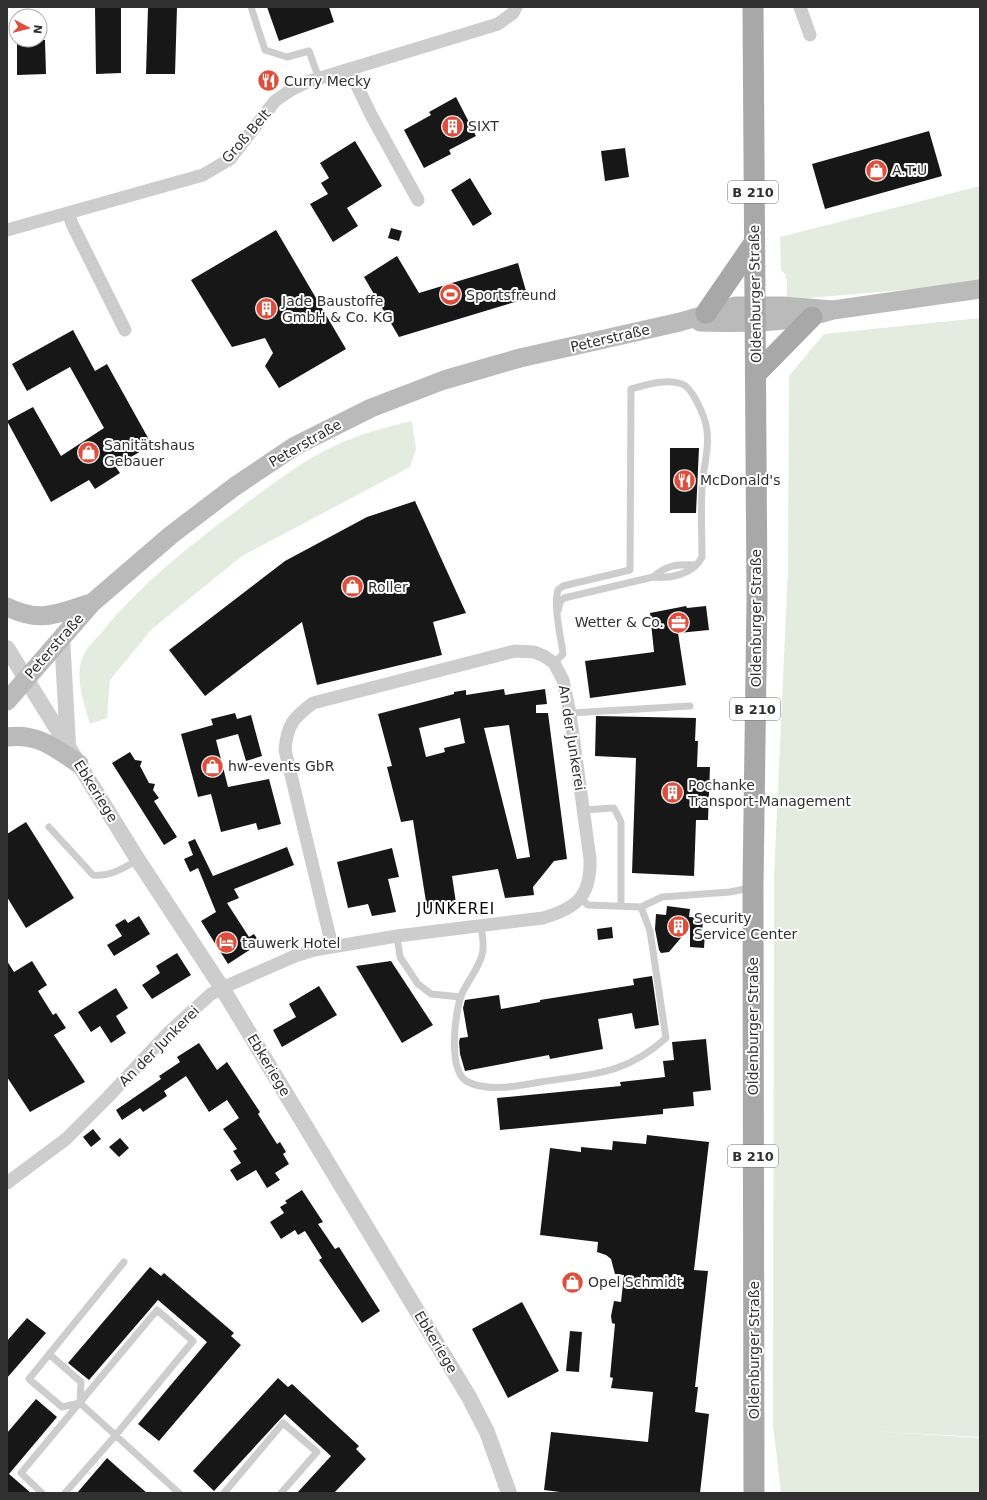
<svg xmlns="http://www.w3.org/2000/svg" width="987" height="1500" font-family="'DejaVu Sans',sans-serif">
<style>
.green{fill:#e4ecdf}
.building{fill:#171717;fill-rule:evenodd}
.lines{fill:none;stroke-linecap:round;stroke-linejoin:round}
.service{stroke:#cdcdcd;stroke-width:7}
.minor{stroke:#cdcdcd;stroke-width:13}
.tertiary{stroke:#cdcdcd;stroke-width:16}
.secondary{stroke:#bababa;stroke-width:19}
.primary{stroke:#a8a8a8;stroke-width:21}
.labels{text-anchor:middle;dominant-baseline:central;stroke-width:4;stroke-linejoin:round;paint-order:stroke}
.shield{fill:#fff;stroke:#6e6e6e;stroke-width:1}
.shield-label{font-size:13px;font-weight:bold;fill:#303030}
.poi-label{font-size:14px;fill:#303030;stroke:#fff;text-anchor:start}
.street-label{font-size:14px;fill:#303030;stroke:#fff}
.neighbourhood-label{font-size:15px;letter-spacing:1px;fill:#000;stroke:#fff}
</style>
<rect width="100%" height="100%" fill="#fff"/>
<path class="green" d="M980 186V280L927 288 808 298 787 297V283L785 274 781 270 780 237Z
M980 318V1437L872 1431 980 1438V1493H781L773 1425 774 876 788 569 789 376 824 334Z
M412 421 416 449 410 467 242 556 152 629 110 680 107 718 90 724C84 703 74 678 83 656 86 648 96 639 102 632 143 581 196 541 248 502 276 482 303 460 334 446 359 434 386 427 412 421Z"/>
<path class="building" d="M95 7H121V73L96 74Z
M148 7H177L175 74H146Z
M267 7H329L334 22 279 41Z
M17 40H45L46 74 17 75Z
M456 97 476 136 449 150 451 154 424 168 404 130 431 115 429 112Z
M929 131 942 176 825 209 812 164Z
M355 141 382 186 347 208 358 226 333 242 310 204 328 194 321 183 329 178 320 163Z
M625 148 629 177 605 181 601 151Z
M470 178 492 214 473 226 451 190Z
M391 228 402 231 399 241 388 238Z
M276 230 346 349 279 388 265 366 273 353 265 338 232 347 191 280Z
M397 256 419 293 518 263 528 298 399 337 364 277Z
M73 330 95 371 107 364 152 445 115 466 120 473 95 489 89 480 51 502 7 421 33 407 61 456 104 428 70 367 27 391 12 364Z
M670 448H699L696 513H670Z
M415 501 466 613 433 622 442 655 317 685 302 622 205 696 169 650 285 561 367 517Z
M686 606 687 608 706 606 709 630 678 633 686 685 590 698 585 661 654 652 650 613Z
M504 689 505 695 545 689 547 704 536 705V713H548L567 859 554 861 533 887 534 895 505 898 498 869 452 876 456 903 427 908 413 820 401 822 387 767 392 766 378 714 454 694V692L466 690V695ZM460 718 465 743 444 748 445 752 426 757 419 728ZM509 725 530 857 517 859 484 728Z
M235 713 237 719 251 715 262 756 246 761 238 734 216 740 228 787 269 779 281 824 258 830 256 823 221 832 211 794 198 797 181 734 213 725 211 719Z
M596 716 696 718 695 741H698L697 767H710L708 820H696L694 876 632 873 636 758 595 756Z
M130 752 135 760 142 761 140 766 149 783 155 784 153 790 159 798 154 801 177 837 164 845 112 763Z
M26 822 74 898 26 928 7 897V834Z
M195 839 213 876 287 847 294 865 234 889 239 898 227 903 249 937 254 934 260 943 228 964 201 921 216 912 198 868 190 872 184 859 193 855 188 842Z
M392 848 399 877 388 879 396 912 372 916 368 904 348 908 337 862Z
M667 906 690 909 689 917 703 918 702 934H705L704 948 690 947V927L669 952 661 953 659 950 655 929 656 914 666 915Z
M139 916 150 934 114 956 107 945 122 936 115 925 125 919 128 923Z
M612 927 613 938 598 940 597 929Z
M177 953 191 975 152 999 142 985 160 973 156 966Z
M7 961 14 972 32 961 47 985 38 991 53 1015 56 1013 66 1028 54 1035 85 1082 30 1112 7 1077Z
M391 961 433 1025 402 1043 356 966Z
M652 976 659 1025 635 1029 632 1013 598 1019 603 1049 550 1059 549 1055 465 1071 460 1054 459 1042 460 1038 468 1037 463 1008 465 1000 499 995 501 1009 540 1002V1000L634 985 633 979Z
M319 986 337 1015 282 1047 273 1030 296 1017 289 1004Z
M116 988 128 1008 116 1016 126 1033 111 1043 100 1026 91 1032 78 1012Z
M706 1039 711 1090 693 1092 694 1106 663 1109V1114L500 1130 497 1098 621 1086 620 1082 665 1077 663 1061 674 1060 672 1042Z
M199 1043 217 1070 227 1062 260 1112 258 1114 277 1144 280 1142 286 1152 283 1154 289 1164 275 1173 280 1180 267 1188 256 1170 237 1181 230 1170 241 1163 233 1151 237 1149 223 1129 239 1118 227 1100 209 1112 186 1076 164 1091 167 1096 143 1112 140 1108 122 1120 116 1110 161 1079 159 1076 180 1062 177 1057Z
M93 1129 101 1139 91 1147 83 1137Z
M647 1135 709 1142 694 1270 708 1271 695 1387H698L695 1412 709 1414 700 1493H568L544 1490 551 1432 648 1442 653 1392 611 1388 613 1378 610 1377 615 1324 612 1323 611 1316 614 1301 621 1302 624 1275 615 1274 611 1259 606 1255 597 1252 598 1242 540 1235 550 1148 581 1152V1147L612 1150 613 1141 646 1144Z
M120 1138 129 1148 119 1157 109 1147Z
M302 1190 323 1222 318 1224 335 1249 339 1247 380 1311 362 1323 319 1260 322 1258 305 1231 298 1235 295 1230 281 1239 270 1222 284 1213 280 1207 287 1203 285 1201Z
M150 1267 161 1276 164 1273 234 1333 231 1336 241 1345 159 1441 138 1424 207 1342 158 1300 89 1380 68 1363Z
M522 1302 559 1371 508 1398 472 1329Z
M27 1318 46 1333 7 1378V1341Z
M570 1331 582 1332 579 1372 566 1371Z
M278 1378 288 1387 292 1384 359 1446 356 1449 366 1459 334 1493H297L331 1456 285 1414 214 1491 193 1471Z
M36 1399 57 1417 9 1474 31 1493H7V1433Z
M107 1458 126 1475 147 1493H77Z"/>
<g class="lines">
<path class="service" d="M251 7 265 50 287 57 309 51 319 79
M653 577C666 565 678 564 695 565
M554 663 563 654C561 637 553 606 558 590L563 586 630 570 631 389C646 385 667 378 682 384 692 387 704 415 706 425 710 442 705 461 703 477 700 503 702 531 702 557 694 574 670 579 653 577L564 598 560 602 558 611
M570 713 690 706
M583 810 614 808 621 822V905
M49 827 93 875C111 877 123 868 138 860
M641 907 662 897 730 892 750 888
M481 925C482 934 485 946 482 955 478 970 467 981 461 996 455 1013 447 1072 468 1082 488 1092 518 1086 540 1082 592 1074 625 1075 666 1038L650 931 641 907 588 905 580 898
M397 936 400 957 418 984 431 994 461 997
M49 1354 81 1382 80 1403 179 1493
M80 1403 62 1407 29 1379 124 1262
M42 1493 21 1473 157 1310 193 1341 115 1436 65 1493
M224 1493 283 1423 317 1452 281 1493"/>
<path class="minor" d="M800 7 810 35
M349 69 371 115 418 200
M69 214 72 224 125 330
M7 230 203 175 230 159 275 101 291 90 307 82 498 24 513 13 516 7
M7 1183 66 1139 108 1097 169 1032 211 994 222 988 295 956 314 950 397 936 543 918C577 908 591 896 590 859L570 713 563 680 554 663 544 656 534 652 515 651 313 703C293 718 287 725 285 750L332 946"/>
<path class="tertiary" d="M62 637 68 744
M7 648 138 860 222 988 469 1397 487 1432 509 1493"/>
<path class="secondary" d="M700 322C744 323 791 324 833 310L980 289
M7 607C43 624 57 613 92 603
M7 701 92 603 171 535 234 487 295 446 371 408 444 380 520 358 680 322 735 306H783L833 310
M7 737C38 733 55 748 79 764"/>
<path class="primary" d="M753 7 757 599 753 887 754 1493
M706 313 754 243
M756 374 812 317"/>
</g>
<defs>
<symbol id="restaurant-disc" viewBox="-11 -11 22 22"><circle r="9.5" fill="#dd4f3d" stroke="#fff"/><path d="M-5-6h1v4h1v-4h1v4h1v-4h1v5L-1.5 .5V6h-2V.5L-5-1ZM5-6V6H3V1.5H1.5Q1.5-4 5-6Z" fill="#fff"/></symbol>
<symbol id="building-disc" viewBox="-11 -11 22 22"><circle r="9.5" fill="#dd4f3d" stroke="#fff"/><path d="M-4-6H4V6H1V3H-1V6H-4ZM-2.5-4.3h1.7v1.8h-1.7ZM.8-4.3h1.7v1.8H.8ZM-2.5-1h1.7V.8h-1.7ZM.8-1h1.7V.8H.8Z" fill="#fff"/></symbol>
<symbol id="shop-disc" viewBox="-11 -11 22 22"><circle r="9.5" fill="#dd4f3d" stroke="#fff"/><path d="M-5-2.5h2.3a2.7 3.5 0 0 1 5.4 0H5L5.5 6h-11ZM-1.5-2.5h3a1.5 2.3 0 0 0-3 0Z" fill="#fff"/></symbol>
<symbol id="stadium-disc" viewBox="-11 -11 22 22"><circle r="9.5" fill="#dd4f3d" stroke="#fff"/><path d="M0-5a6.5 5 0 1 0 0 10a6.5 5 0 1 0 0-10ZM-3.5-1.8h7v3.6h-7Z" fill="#fff"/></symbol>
<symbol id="office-disc" viewBox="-11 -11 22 22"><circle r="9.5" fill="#dd4f3d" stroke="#fff"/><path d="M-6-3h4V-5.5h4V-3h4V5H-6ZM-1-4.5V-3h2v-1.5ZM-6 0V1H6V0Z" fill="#fff"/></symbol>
<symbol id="hotel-disc" viewBox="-11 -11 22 22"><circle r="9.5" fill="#dd4f3d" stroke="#fff"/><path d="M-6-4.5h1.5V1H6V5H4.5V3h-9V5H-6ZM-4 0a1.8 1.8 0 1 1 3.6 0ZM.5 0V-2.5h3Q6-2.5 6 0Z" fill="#fff"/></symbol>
</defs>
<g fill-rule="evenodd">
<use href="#restaurant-disc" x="256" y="68" width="25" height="25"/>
<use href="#building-disc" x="440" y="114" width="25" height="25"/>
<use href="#shop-disc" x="864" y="158" width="25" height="25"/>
<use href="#stadium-disc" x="438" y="282" width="25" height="25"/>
<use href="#building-disc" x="254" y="296" width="25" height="25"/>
<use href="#shop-disc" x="76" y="440" width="25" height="25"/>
<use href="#restaurant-disc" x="672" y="468" width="25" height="25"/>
<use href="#shop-disc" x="340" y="574" width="25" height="25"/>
<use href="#office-disc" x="666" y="610" width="25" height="25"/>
<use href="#shop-disc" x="200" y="754" width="25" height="25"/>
<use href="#building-disc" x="660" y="780" width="25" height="25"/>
<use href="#building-disc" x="666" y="914" width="25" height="25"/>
<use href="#hotel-disc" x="214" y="930" width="25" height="25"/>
<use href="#shop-disc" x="560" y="1270" width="25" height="25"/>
</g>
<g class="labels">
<g class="shield">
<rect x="728" y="181" width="50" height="22" rx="3"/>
<rect x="730" y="698" width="50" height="22" rx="3"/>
<rect x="728" y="1145" width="50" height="22" rx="3"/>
</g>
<g class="shield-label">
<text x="753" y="192">B 210</text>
<text x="755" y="709">B 210</text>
<text x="753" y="1156">B 210</text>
</g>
<g class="poi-label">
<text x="284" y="81">Curry Mecky</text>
<text x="468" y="126">SIXT</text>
<text x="892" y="170">A.T.U</text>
<text x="466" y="295">Sportsfreund</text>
<text x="282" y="301">Jade Baustoffe<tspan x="282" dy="16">GmbH &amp; Co. KG</tspan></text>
<text x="104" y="445">Sanitätshaus<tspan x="104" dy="16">Gebauer</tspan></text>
<text x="700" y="480">McDonald's</text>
<text x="368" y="587">Roller</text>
<text x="664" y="622" text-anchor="end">Wetter &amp; Co.</text>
<text x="228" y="766">hw-events GbR</text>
<text x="688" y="785">Pochanke<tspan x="688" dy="16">Transport-Management</tspan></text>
<text x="694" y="918">Security<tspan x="694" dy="16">Service Center</tspan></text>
<text x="242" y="943">tauwerk Hotel</text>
<text x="588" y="1282">Opel Schmidt</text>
</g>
<g class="street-label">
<text transform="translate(246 136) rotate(-49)">Groß Belt</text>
<text transform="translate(755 294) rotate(-91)">Oldenburger Straße</text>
<text transform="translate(610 338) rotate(-13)">Peterstraße</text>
<text transform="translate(305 443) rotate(-30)">Peterstraße</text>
<text transform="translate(756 618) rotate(-90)">Oldenburger Straße</text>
<text transform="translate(54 646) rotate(-49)">Peterstraße</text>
<text transform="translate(572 738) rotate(81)">An der Junkerei</text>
<text transform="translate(96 791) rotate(58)">Ebkeriege</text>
<text transform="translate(753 1026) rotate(-90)">Oldenburger Straße</text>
<text transform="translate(159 1046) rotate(-45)">An der Junkerei</text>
<text transform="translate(269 1065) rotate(59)">Ebkeriege</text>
<text transform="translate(436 1342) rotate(59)">Ebkeriege</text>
<text transform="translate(754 1350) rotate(-90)">Oldenburger Straße</text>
</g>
<g class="neighbourhood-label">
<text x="456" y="909">JUNKEREI</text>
</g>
</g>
<rect width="987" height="1500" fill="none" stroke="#303030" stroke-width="16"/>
<g transform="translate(28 28) rotate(97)"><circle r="19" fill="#ffffff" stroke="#acacac"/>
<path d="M0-3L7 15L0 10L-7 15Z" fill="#dd4f3d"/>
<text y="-6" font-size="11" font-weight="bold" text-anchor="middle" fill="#303030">N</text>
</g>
</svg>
